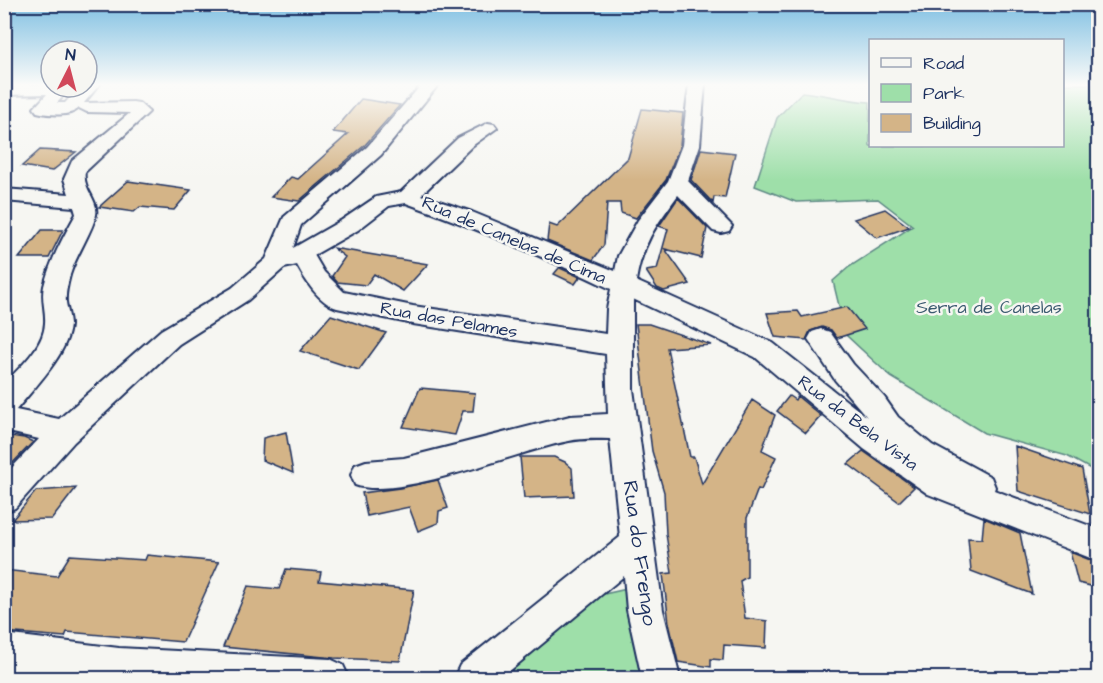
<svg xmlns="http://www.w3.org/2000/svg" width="1103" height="683" font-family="'Architects Daughter',sans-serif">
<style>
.green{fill:#9edfa9;stroke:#5c8784;stroke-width:1.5}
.building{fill:#d4b487;stroke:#1b2f5e;stroke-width:1.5}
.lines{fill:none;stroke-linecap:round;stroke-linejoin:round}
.street-casing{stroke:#1b2f5e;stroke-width:4}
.street{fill:#f6f6f2;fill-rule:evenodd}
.labels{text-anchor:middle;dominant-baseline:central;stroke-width:5;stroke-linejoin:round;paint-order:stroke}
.street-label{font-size:18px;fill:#1b2f5e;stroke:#f6f6f2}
.park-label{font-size:18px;fill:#3c5b71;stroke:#f6f6f2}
.near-street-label{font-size:21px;fill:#1b2f5e;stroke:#f6f6f2}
</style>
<rect width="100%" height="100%" fill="#f6f6f2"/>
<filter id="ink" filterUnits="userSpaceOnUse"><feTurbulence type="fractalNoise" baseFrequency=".0167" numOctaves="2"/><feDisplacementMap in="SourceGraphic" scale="12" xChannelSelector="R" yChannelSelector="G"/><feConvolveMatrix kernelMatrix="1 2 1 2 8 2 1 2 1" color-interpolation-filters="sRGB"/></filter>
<g filter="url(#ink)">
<path class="green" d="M1063 84H1098V473L1067 456 984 433 891 377 846 335 833 281 849 267 913 226 878 199 796 202 755 186 777 118 802 92C825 94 847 101 870 102V146H1062Z
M627 589 645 678H447L550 606Z"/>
<path class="building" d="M361 99 400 105 365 145 299 201 271 197 291 177 298 179 348 134 333 132Z
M642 109 683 113 680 145 666 180 636 218 621 213 620 203H607L604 245 593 260 547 241 549 224 557 227 628 158Z
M701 149 735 153 725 198 714 197 713 203 691 180Z
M40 150 76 152 52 171 22 166Z
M128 181 191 190 174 210 140 207 134 212 99 207Z
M678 198 707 228 701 258 665 249 690 284 664 291 657 288 646 271 657 269 668 229 659 226Z
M885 209 909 227 877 238 854 219Z
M42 230H63L49 258H19Z
M333 248 386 257 428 264 403 291 374 274 366 285 337 282 332 276 345 257Z
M559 268H560L580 277 575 284 554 274Z
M847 307 865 329 837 338 831 330 822 327 810 331 806 340 775 337 767 313 798 311 802 317Z
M331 315 386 333 359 370 300 351Z
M636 324H649L711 345 667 348 690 457H694L702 484 752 400 775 415 762 450 776 457 761 490 758 489 747 518V577L740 581 745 618 767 621 766 648 724 645 723 660 711 659V667L678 662 669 623 663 574 672 573 666 534 664 492 652 451Z
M420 388 475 393 473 411H463L455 435 403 427Z
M789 396 795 400 797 396 821 416 806 433 777 411Z
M286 432 293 473 262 460 263 438Z
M4 435 24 438 33 442 4 472Z
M1015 446 1082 469 1090 514 1018 491Z
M863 451 914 487 899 502 848 464Z
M520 457H554L565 462 572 468 574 496 524 498Z
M438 480 448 508 439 511 438 523 418 531 409 507 367 516 362 493 400 488Z
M76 488 52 519 12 520 36 491Z
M984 518 1020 533 1032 594 971 571 968 538 982 539Z
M1070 552 1098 563V588L1078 583Z
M70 555 145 560 147 555 219 562 183 642 67 632 65 637 4 632V570L57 576Z
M286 569 321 572 319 581 414 590 400 661 334 658 223 647 248 586 279 589Z"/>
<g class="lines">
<defs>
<path id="street" d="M51 84V87L78 88 76 91 66 93 57 103H65L80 87H87V84H100L84 103 133 102 139 103 149 112 85 172C82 189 99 200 96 215 91 234 76 255 70 275 68 283 65 293 66 302 67 310 70 317 70 325 68 354 34 388 16 410L59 419 161 330 232 288 266 259 284 217 367 147 422 84H439L381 155 301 225 293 248 342 220 376 197 401 192 458 138 488 123 494 124 497 128 472 146 421 195 472 212 615 271 618 256 638 220 668 181 682 145 689 84H705L700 145 688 181 732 226 729 231 721 233 713 231 678 195C656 225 642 244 636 281L773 343 867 417 835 380 808 339 812 332 821 329 830 332 853 364 884 397 898 417 932 445 991 477 995 487 994 490 1098 529V561L928 494 864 449 755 357 633 299V389L663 610 680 678H642L627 610 624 576 501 678H454L460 665 620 537 610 439C597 439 582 438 569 441 519 450 399 501 355 485L351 475 355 465 366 461 404 458 570 416 608 414 606 354 413 324 337 308C318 302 306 281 297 265L284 268 248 300 179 344 74 442 15 508 4 512V476L39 439 4 431V384C19 368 44 347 45 323 46 310 41 300 44 286 50 261 63 237 76 214L74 207 4 201V189L69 194 64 179 72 161 130 113 87 112 79 108C70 117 49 115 37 112L34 108 47 94 4 95V85ZM406 203C476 228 544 257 611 289L607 309 606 334 413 306 344 292 324 272 314 255 358 230 389 206Z
M4 634 119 648 330 659 343 665 349 678H66L4 670Z"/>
</defs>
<use href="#street" class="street-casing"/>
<use href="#street" class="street"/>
</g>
</g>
<linearGradient id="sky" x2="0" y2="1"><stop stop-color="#7ebfe2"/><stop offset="0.47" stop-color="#fbfbf9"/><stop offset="1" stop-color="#fbfbf9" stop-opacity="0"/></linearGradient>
<rect width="1103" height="180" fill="url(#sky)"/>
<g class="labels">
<g class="street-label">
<text transform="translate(514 240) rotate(23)">Rua de Canelas de Cima</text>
<text transform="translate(449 320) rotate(10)">Rua das Pelames</text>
<text transform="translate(858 423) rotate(37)">Rua da Bela Vista</text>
</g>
<g class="park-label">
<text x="989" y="307">Serra de Canelas</text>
</g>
<g class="near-street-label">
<text transform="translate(640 553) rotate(82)">Rua do Frengo</text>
</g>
</g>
<rect width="1103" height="683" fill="none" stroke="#f6f6f2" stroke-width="24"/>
<rect x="12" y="12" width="1079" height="659" fill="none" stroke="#1b2f5e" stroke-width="2" filter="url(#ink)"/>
<rect x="869" y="39" width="195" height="108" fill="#f6f6f2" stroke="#9ea6b7" stroke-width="1.5"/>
<rect x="881" y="58" width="30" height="9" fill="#f6f6f2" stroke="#9ea6b7" stroke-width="1.5"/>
<text x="923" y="69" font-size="18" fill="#1b2f5e">Road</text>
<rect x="881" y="84" width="30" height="18" fill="#9edfa9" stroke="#9ea6b7" stroke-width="1.5"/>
<text x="923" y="99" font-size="18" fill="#1b2f5e">Park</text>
<rect x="881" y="114" width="30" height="18" fill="#d4b487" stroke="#9ea6b7" stroke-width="1.5"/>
<text x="923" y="129" font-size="18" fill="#1b2f5e">Building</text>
<g transform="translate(69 69) rotate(6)"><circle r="28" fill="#f6f6f2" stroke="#9ea6b7" stroke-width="1.5"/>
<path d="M0-4.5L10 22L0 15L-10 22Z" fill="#d1495b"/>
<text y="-9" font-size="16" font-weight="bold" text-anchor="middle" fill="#1b2f5e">N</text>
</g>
</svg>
